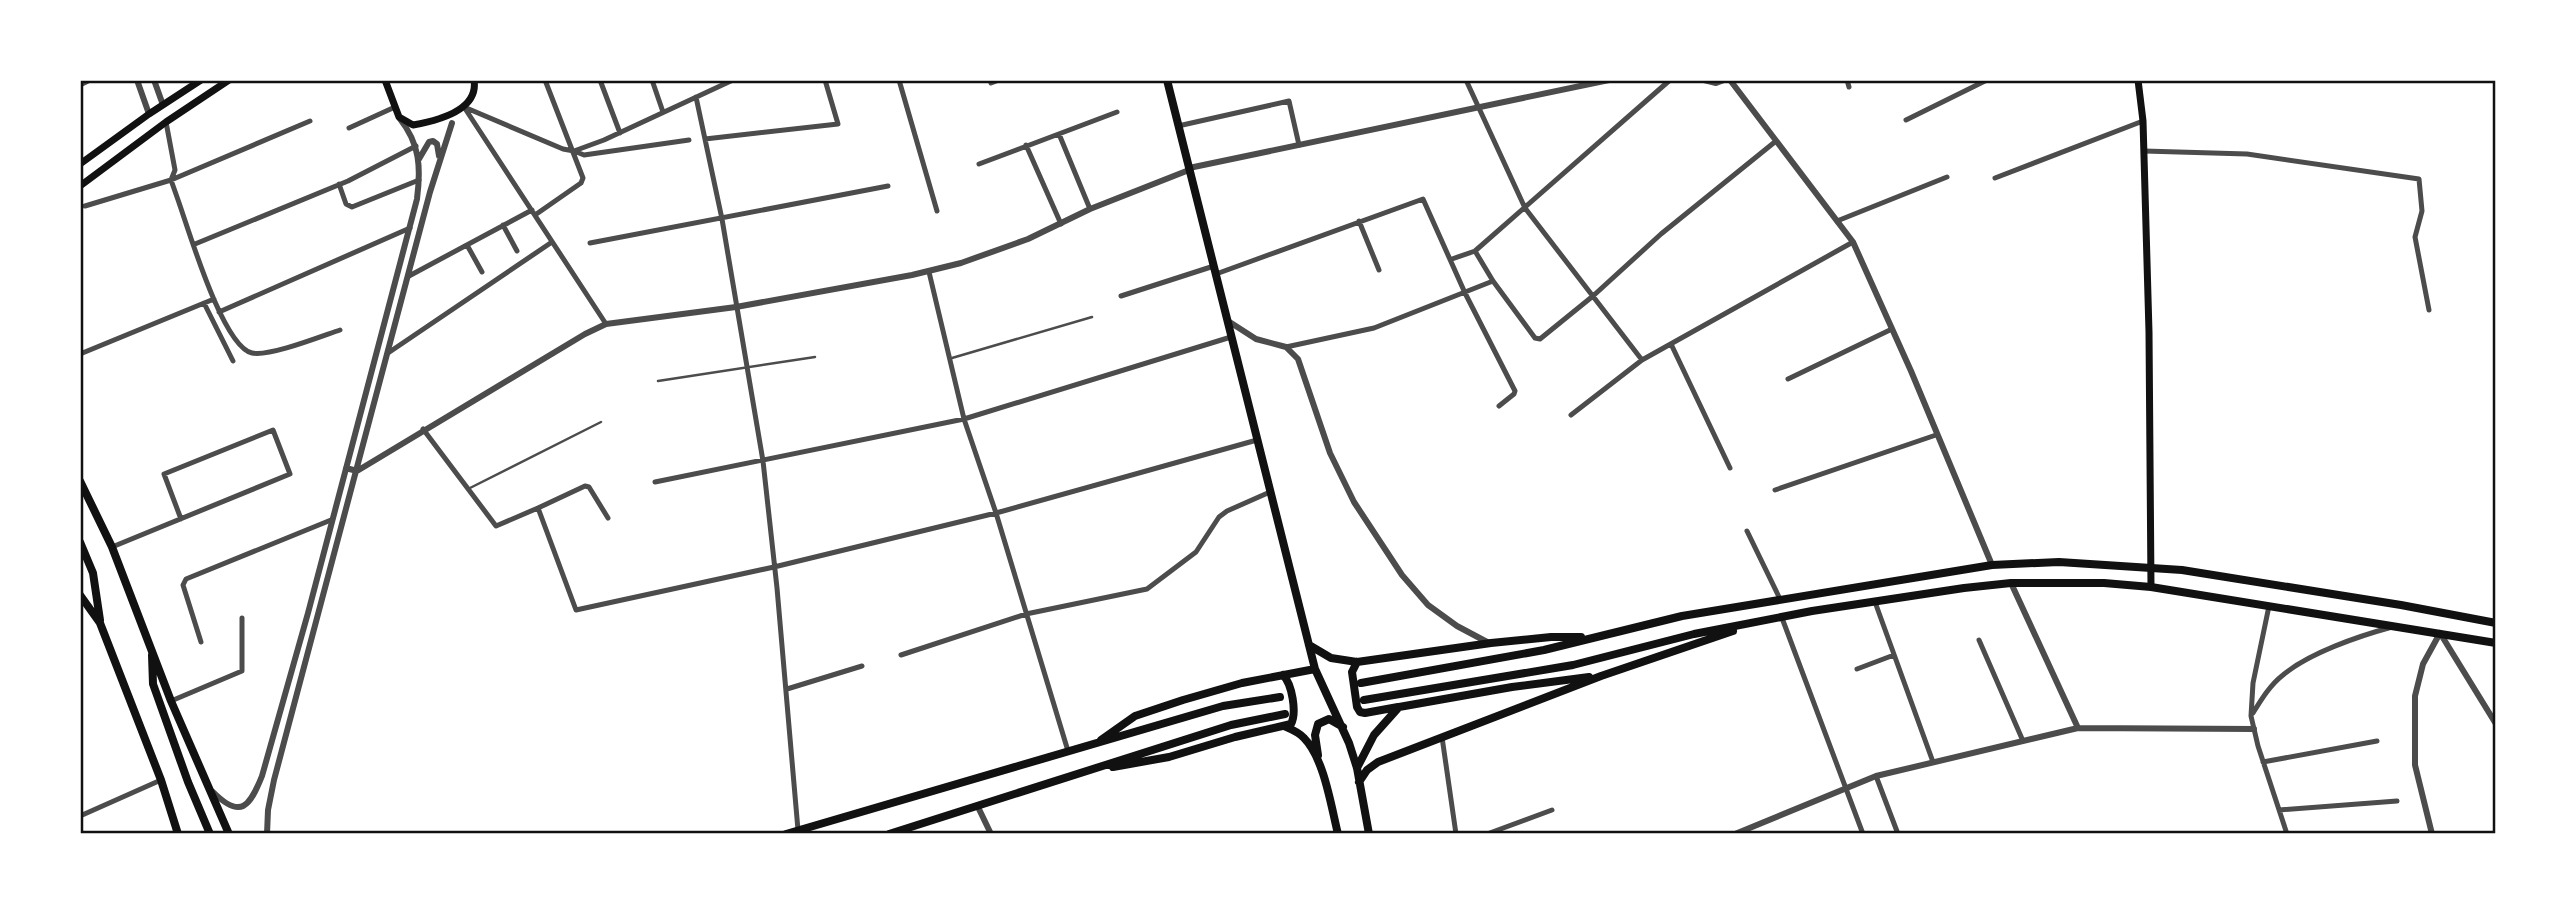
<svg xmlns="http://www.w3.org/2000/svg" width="2576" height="914" font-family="Commissioner,sans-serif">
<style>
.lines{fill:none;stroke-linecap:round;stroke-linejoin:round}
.service{stroke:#4c4c4c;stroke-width:2.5}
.minor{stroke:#4c4c4c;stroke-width:5}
.tertiary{stroke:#4c4c4c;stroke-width:6}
.secondary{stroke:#111;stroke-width:7}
.primary{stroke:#111;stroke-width:8}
.neatline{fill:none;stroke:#111;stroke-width:2.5}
</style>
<rect width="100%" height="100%" fill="#fff"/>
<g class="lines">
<path class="service" d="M952 358 1092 317
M658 381 815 357
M470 488 601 422"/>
<path class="minor" d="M600 80 620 133
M652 80 663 112
M899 80 937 211
M1466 80 1525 208 1642 360
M1847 80 1849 87
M991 83 999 80
M80 85 90 80
M696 97 722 219 763 461 777 588 798 830
M464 107 563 149 574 151 604 140 733 80
M464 107 606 324
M1906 120 1987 80
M166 122 175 170 171 180 177 197C188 227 222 346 252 353 269 357 322 336 340 330
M1178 126 1289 101 1299 145
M349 128 395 107
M1059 134 1090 209
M705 139 838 124 825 80
M1026 145 1061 224
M574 151 584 155 689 140
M2144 151 2247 154 2419 179 2422 211 2415 237 2429 310
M979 164 1117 112
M1995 178 2143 121
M339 184 346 204 352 207 419 180
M85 206 171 180 310 121
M535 215 581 183 583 178 545 80
M1359 221 1379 270
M1837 221 1947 177
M503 225 517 251
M590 243 888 186
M195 244 348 181 416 146
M467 245 482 272
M1475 251 1493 281 1535 338 1540 339 1593 296 1661 234 1776 141
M1452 259 1475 251 1670 80
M929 272 964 419 996 513 1068 751
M1216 274 1423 199 1465 293 1515 391 1514 394 1499 406
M409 276 532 210
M1121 296 1214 266
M204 303 233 361
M219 312 410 228
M1671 344 1730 468
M1286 347 1374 328 1493 281
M388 353 552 242
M80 354 214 299
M1788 379 1892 329
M1571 415 1642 360 1853 242
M423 429 496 526 538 508 576 610 774 567 996 513 1257 440
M655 482 964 419 1231 337
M1775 490 1936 435
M538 508 585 486 589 487 608 518
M1747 531 1780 599
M112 547 290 474 273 430 164 474 181 519
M1875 602 1933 762
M2269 606 2253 683 2251 716 2258 746 2287 834
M1782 618 1863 834
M1979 640 2023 741
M201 642 183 585 186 579 331 520
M901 655 1026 614 1147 589 1196 552 1219 517 1227 511 1270 492
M1857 669 1894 655
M787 689 862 666
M171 701 242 671V618
M2253 713C2261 700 2270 685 2283 675 2309 653 2359 636 2392 627
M1442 737 1456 834
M2263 762 2377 741
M1876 776 1898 834
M2279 810 2397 801
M80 816 161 780
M1487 834 1552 810"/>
<path class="tertiary" d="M137 80 149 114
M154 80 163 105
M1704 80 1716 83 1724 80
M1730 80 1853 242 1911 371 1992 565
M419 159 429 142 433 141 437 144 439 156
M1189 168 1609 80
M1228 321 1256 339 1286 347 1298 359 1330 453 1354 502 1402 575 1428 605 1457 626 1489 643
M346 468 357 471 585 334 606 324 736 307 912 275 961 263 1028 239 1090 209 1189 170
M2011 583 2078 728
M213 792C241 820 250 806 262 776L308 613 417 199C421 168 420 144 400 119
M978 807 991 834
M267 834 268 810 274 780 430 192 452 123
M1735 834 1876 776 2078 728 2254 729
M2432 834 2415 765V696L2423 664 2440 633 2496 724"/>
<path class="secondary" d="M385 80 399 117 413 125C436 121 479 111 474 80
M2138 80 2143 121 2149 332 2151 587
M80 164 149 114 201 80
M80 186 166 122 229 80"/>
<path class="primary" d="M1167 80 1315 669 1349 743 1357 768 1369 834
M80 481 112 547 171 701 229 834
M80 542 93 573 100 620
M80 595 100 623 161 780 178 834
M1309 645 1331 658 1357 662 1491 643 1551 637H1581
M152 655 153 684 188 782 210 834
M1357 662 1352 672 1357 707 1360 712 1365 713 1398 707
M1361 683 1544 650 1682 616 1992 565 2059 562 2182 570 2401 605 2496 623
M1364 700 1573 665 1694 634 1812 611 1964 588 2011 583H2104L2151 587 2496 643
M1284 726C1291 729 1299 732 1304 738 1324 758 1331 806 1338 834
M1101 740 1135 716 1183 700 1242 683 1315 669
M1318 755 1315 735 1318 724 1329 719 1343 727
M1113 767 1169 757 1235 737 1291 724C1297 712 1292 684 1283 675
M1357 768 1374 735 1399 707 1512 687 1589 677
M1359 782 1367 770 1378 762 1601 676 1733 631
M786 834 1223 706 1280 697
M889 834 1231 725 1285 714"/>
</g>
<rect width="2576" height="914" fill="none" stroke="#ffffff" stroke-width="164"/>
<rect x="82" y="82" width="2412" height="750" class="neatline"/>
</svg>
